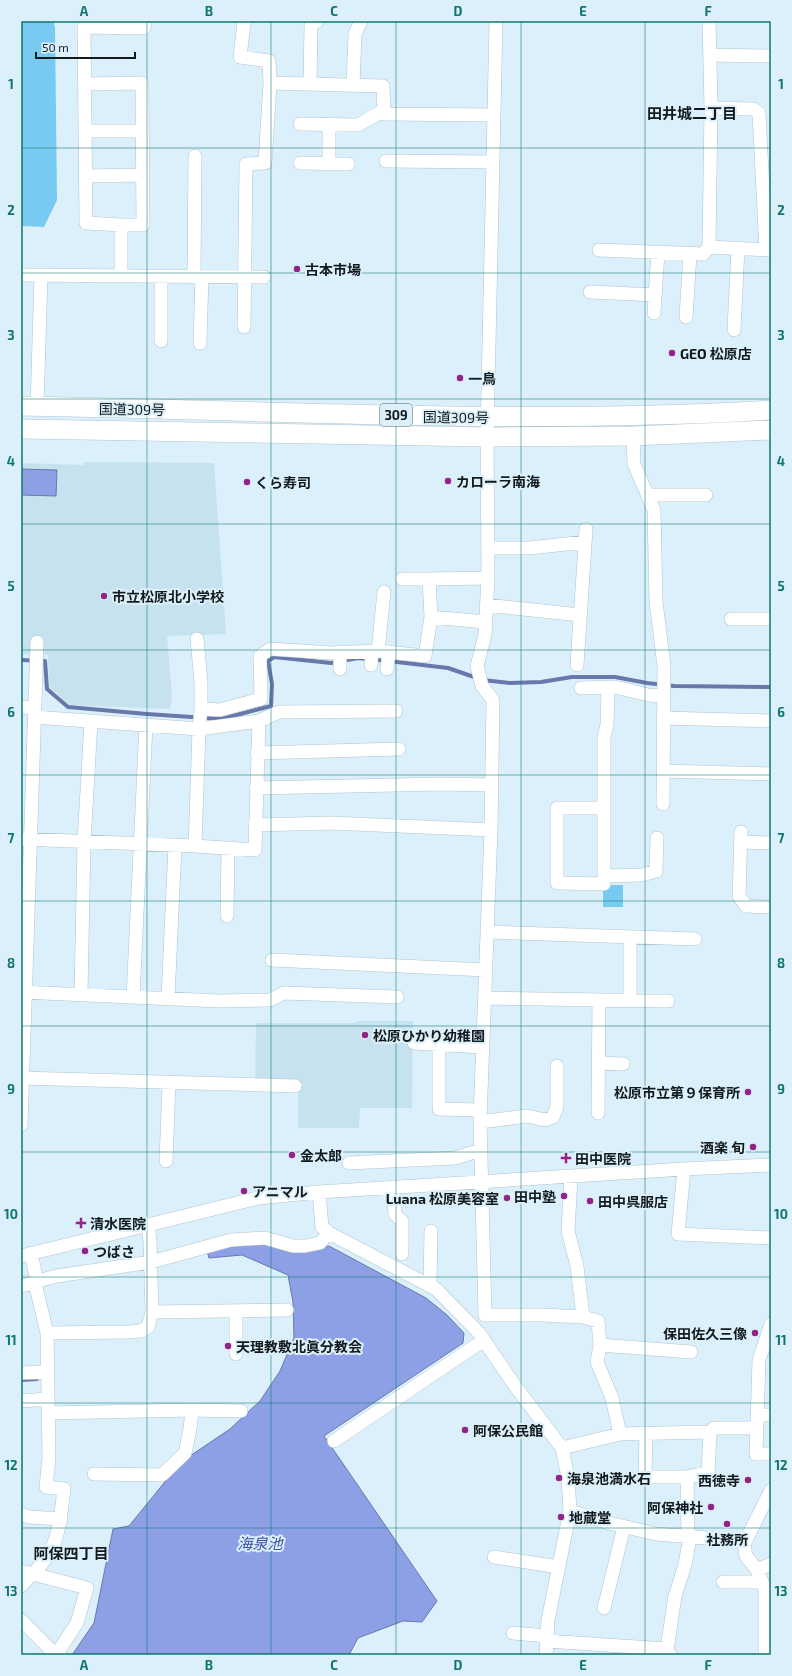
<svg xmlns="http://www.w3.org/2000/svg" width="792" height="1676" font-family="'Exo 2','Noto Sans JP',sans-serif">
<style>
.built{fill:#c6e2ef}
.green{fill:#79caf0}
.water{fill:#8da0e6;stroke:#6878aa}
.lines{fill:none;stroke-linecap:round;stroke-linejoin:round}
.stream{stroke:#6878aa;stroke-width:4}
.minor-casing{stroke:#b0c4cf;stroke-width:14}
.highway-casing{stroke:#b0c4cf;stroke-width:20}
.minor{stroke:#fff;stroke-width:13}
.highway{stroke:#fff;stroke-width:19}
.grid{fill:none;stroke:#0f766e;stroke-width:1;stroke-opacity:0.55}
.poi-dot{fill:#932384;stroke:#dbf0fb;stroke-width:1.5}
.labels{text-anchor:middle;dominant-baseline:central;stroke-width:4;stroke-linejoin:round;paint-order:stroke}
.shield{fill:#dbf0fb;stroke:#4e5a60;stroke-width:1}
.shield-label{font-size:13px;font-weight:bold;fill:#121a1d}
.poi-label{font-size:14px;font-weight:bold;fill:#121a1d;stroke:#dbf0fb;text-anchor:start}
.street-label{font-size:14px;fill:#121a1d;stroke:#dbf0fb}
.neighbourhood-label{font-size:15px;font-weight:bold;fill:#121a1d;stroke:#dbf0fb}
.water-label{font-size:15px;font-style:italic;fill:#3d4da0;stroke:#dbf0fb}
.neatline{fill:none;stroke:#0f766e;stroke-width:1.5}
.grid-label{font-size:13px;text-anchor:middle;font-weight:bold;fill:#0f766e}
</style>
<rect width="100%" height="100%" fill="#dbf0fb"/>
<path class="built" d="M84 462 214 463 226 634 167 636 172 695 170 709 70 705 49 687 48 655 21 654V463L84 465Z
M357 1021H413L412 1108H360L359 1128H298V1089H255L256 1023H356Z"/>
<path class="green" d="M21 21H55L54 25 55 27 57 200 44 227 21 226Z
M609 885H623V907H603V891Z"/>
<path class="water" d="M21 469 57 470 56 496 21 495Z
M249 1242 304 1250 329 1246 426 1298 447 1315 464 1333 463 1343 324 1436 437 1601 422 1622 403 1621 358 1638 349 1655H72L94 1623 113 1529 129 1526 181 1462 230 1429 260 1401 280 1371 294 1338 293 1302 288 1275 242 1255 209 1258 207 1251Z"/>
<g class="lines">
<path class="stream" d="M21 660 45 661 47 689 68 707 147 714 221 719 271 706 272 684 268 661 274 657 331 663 358 658 397 662 448 668 477 678
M483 680 510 683 541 682 572 677H615L647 683 674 686 771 687
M21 1380 37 1379"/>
<defs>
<path id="minor" d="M496 21 487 437 488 578 485 635 477 666 482 686 493 700 491 830 480 1119 485 1315H543L583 1317
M244 23 240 57 269 61 270 83
M711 55 771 56
M85 84 142 83 143 225H121
M310 84 311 25 317 21
M353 85 355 34 361 21
M711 108 753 109 759 113 766 250
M300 124 358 125 384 110
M85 131H142
M386 161 493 162
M300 163 348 164
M329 164V125
M86 176 143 175
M709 247 711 108 709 21
M599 250 703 254 709 247 771 250
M21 275 264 277
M121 276V225L86 223 84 27 144 28 145 21
M194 277 195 156
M590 292 655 295
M654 313 658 252
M686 317 690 254
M244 327 246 164 265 163 270 83 383 86 384 114 494 115
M734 330 738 248
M161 341V276
M200 343 202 277
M37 407 41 275
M633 436 634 464 654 510 656 602 664 666 663 804
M648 495H706
M488 548H529L585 542
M402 579H429
M486 605 580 615
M431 617 486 622
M731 619H771
M197 639 201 682V709
M378 651 384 592
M371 665 372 651
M577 665 586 529
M340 669V652
M387 669 389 652
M581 688 615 687 648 695 663 696
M21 707 34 708
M34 717 199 729 259 721 279 712 396 711
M663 718 771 721
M257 753 399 749
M663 771 771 774
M256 788 442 784 491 785
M604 808H557V883L604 884V737L607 725 608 687
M255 825 331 823 491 830
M741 832 739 896 746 906 771 907
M22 839 195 846 255 850 259 721
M740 842 771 843
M195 846 199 729 201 709 220 710 261 699 260 656 270 649 331 653 378 651 425 656 431 617 429 579 488 578
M604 876 642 875 656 871 657 838
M227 916 228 848
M487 932 695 939
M272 960 486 970
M21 992 219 1001 270 1000 284 993 397 997
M81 994 84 842 91 722
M133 997 146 725
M168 998 175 846
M484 998 668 1001
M630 1000V937
M414 1043 482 1047
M439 1044V1109L480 1110
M599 1063 623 1064
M21 1078 295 1086
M598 1113 599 1000
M480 1122 527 1116 545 1120 553 1117 557 1107V1066
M21 1125 37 642
M166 1161 169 1083
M349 1163 455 1158 481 1150
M684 1169 678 1234 771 1238
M571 1177 568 1231 577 1266 583 1317 598 1321 600 1345 597 1362 612 1398 620 1434
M393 1187 395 1214 402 1221V1254
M319 1192 322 1227 329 1233 436 1289 479 1333 513 1383 562 1448 568 1477 570 1511 548 1620 546 1655
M21 1256 258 1198 319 1192 684 1169 771 1165
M37 1281 57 1276 151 1262 231 1240 265 1238 293 1246H305L320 1243 329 1233
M430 1285 431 1231
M21 1286 35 1283
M152 1312 287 1310
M771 1324 759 1360 756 1454H771
M47 1333 129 1332 141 1331 148 1327 152 1312 150 1242 148 1224
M600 1345 691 1352
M236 1354V1311
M21 1373 48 1372
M21 1401 48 1399
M192 1410 241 1411
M48 1413 192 1410 190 1429 185 1453 162 1475 94 1474
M758 1415H771
M646 1433 645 1477H687L688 1537
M334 1441 484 1340
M562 1448 620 1434 710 1432 714 1428H757
M687 1477 708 1473 710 1432
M570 1511 609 1523 656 1534 745 1541
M21 1514 29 1517 61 1519
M494 1557 559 1567
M757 1570 771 1564
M21 1571 87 1588 77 1623 56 1655 21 1620
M723 1582H762
M21 1586C29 1577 39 1569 46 1558 60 1539 61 1512 64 1489L46 1487 49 1458 47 1333 35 1283 37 1281 31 1253
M604 1608 624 1527
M513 1633 547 1636
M546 1641 667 1649 670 1655
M667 1649 675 1596 685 1565 690 1537
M765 1655V1589L757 1570 746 1556 744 1544 771 1490"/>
<path id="highway" d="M21 406C271 410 521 425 771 410
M21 429 487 437 633 436 771 430"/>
</defs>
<use href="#minor" class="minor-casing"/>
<use href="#highway" class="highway-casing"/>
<use href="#minor" class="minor"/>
<use href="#highway" class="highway"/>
</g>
<path class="grid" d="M147 21V1655M271 21V1655M396 21V1655M521 21V1655M645 21V1655M21 148H771M21 273H771M21 399H771M21 524H771M21 650H771M21 775H771M21 901H771M21 1026H771M21 1152H771M21 1277H771M21 1403H771M21 1528H771"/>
<g class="poi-dot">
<circle cx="297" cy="269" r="4"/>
<circle cx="672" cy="353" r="4"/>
<circle cx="460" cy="378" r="4"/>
<circle cx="448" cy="481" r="4"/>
<circle cx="247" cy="482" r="4"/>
<circle cx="104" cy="596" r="4"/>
<circle cx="365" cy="1035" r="4"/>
<circle cx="748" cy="1092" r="4"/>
<circle cx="753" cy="1147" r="4"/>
<circle cx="292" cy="1155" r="4"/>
<path d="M564 1152h4v4h4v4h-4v4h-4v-4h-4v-4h4z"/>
<circle cx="244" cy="1191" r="4"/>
<circle cx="564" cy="1196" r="4"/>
<circle cx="507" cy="1198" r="4"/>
<circle cx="590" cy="1201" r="4"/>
<path d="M79 1217h4v4h4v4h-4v4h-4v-4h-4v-4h4z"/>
<circle cx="85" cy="1251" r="4"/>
<circle cx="755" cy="1333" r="4"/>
<circle cx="228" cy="1346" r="4"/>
<circle cx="465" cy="1430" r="4"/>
<circle cx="559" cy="1478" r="4"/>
<circle cx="748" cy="1480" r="4"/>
<circle cx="711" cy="1507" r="4"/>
<circle cx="561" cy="1517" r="4"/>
<circle cx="727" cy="1524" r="4"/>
</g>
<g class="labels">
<rect class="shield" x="380" y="404" width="32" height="22" rx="3"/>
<g class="shield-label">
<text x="396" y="415">309</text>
</g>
<g class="poi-label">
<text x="305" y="269">古本市場</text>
<text x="680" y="353">GEO 松原店</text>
<text x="468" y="378">一鳥</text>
<text x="456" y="481">カローラ南海</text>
<text x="255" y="482">くら寿司</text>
<text x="112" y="596">市立松原北小学校</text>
<text x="373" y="1035">松原ひかり幼稚園</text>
<text x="740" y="1092" text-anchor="end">松原市立第９保育所</text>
<text x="745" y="1147" text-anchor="end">酒楽 旬</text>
<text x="300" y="1155">金太郎</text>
<text x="575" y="1158">田中医院</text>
<text x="252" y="1191">アニマル</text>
<text x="556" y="1196" text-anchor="end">田中塾</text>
<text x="499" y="1198" text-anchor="end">Luana 松原美容室</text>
<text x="598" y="1201">田中呉服店</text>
<text x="90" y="1223">清水医院</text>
<text x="93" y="1251">つばさ</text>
<text x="747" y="1333" text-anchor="end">保田佐久三像</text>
<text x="236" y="1346">天理教敷北眞分教会</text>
<text x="473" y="1430">阿保公民館</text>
<text x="567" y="1478">海泉池満水石</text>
<text x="740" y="1480" text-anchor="end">西徳寺</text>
<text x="703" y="1507" text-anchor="end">阿保神社</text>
<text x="569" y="1517">地蔵堂</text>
<text x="727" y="1539" text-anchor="middle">社務所</text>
</g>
<g class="street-label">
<text transform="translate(132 409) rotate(1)">国道309号</text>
<text transform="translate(456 417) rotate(1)">国道309号</text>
</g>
<g class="neighbourhood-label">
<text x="692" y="113">田井城二丁目</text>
<text x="71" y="1553">阿保四丁目</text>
</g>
<g class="water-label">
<text x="260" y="1543">海泉池</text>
</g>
</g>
<rect width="792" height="1676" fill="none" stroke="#dbf0fb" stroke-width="44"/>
<path d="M36 52v6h99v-6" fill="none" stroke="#121a1d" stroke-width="2"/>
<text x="42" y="52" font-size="12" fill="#121a1d" stroke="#dbf0fb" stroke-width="3" paint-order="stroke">50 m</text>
<rect x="22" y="22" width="748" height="1632" class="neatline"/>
<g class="grid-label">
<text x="84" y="16">A</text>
<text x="209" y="16">B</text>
<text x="334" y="16">C</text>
<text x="458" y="16">D</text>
<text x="583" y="16">E</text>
<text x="708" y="16">F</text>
<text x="11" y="89">1</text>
<text x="781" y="89">1</text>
<text x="11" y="215">2</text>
<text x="781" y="215">2</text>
<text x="11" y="340">3</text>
<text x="781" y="340">3</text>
<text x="11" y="466">4</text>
<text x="781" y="466">4</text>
<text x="11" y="591">5</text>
<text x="781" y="591">5</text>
<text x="11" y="717">6</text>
<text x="781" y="717">6</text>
<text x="11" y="843">7</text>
<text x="781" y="843">7</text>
<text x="11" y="968">8</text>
<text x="781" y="968">8</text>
<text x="11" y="1094">9</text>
<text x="781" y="1094">9</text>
<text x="11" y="1219">10</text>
<text x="781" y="1219">10</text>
<text x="11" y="1345">11</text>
<text x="781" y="1345">11</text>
<text x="11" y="1470">12</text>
<text x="781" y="1470">12</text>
<text x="11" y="1596">13</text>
<text x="781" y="1596">13</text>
<text x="84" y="1670">A</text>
<text x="209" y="1670">B</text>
<text x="334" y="1670">C</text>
<text x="458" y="1670">D</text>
<text x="583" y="1670">E</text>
<text x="708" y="1670">F</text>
</g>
</svg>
